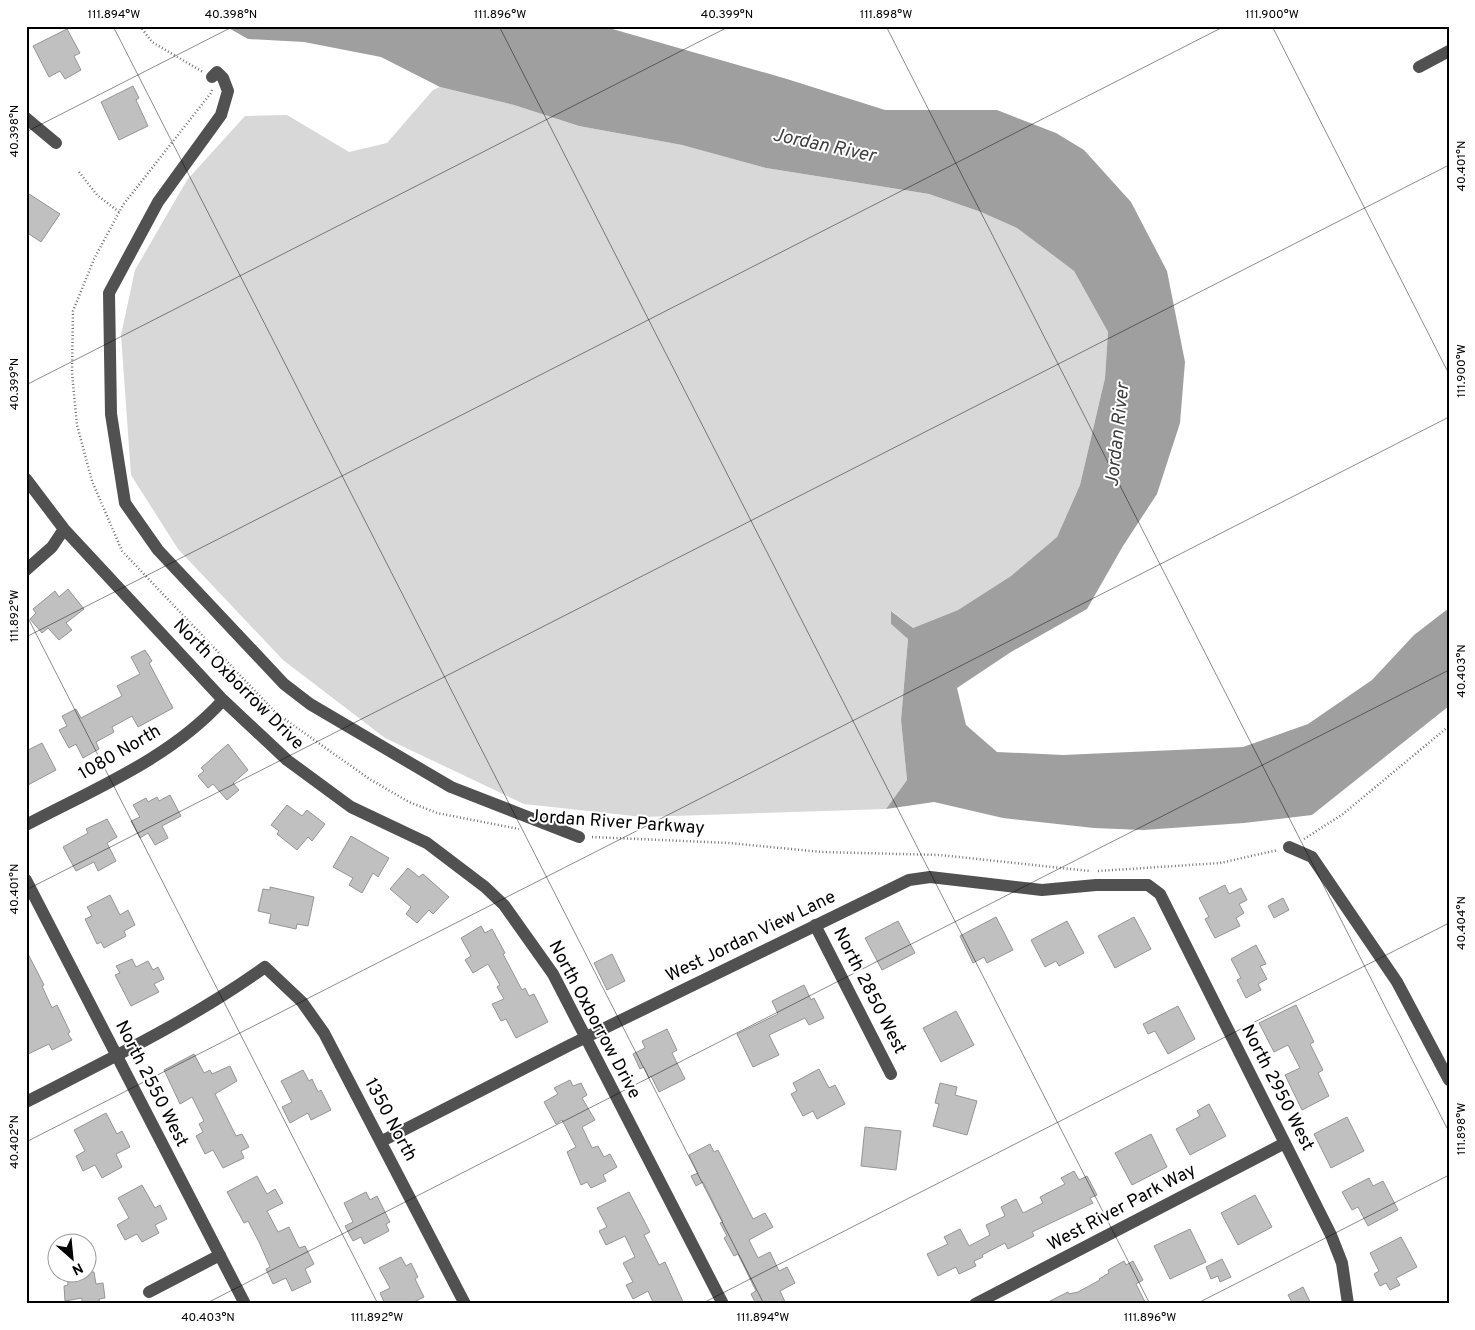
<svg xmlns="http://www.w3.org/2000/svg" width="1475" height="1330" font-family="Overpass,sans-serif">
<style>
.green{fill:#d8d8d8}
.water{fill:#9f9f9f}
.building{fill:#c0c0c0;stroke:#959595}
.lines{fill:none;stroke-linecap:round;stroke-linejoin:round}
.path{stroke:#737373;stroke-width:2.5;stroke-dasharray:1 2.5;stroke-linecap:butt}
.minor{stroke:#515151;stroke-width:12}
.ticks{fill:none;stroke:#000;stroke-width:1;stroke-opacity:0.45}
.labels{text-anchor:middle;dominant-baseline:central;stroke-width:4;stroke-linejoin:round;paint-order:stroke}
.street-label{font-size:18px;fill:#000;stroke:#fff}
.water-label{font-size:19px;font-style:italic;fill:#404040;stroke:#fff}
.neatline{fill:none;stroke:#000;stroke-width:2}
.ticks-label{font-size:12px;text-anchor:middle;fill:#000}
</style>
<rect width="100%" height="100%" fill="#fff"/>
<path class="green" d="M440 87 514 105 579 126 682 145 766 168 929 194 981 212 1017 228 1074 271 1108 332 1105 378 1080 485 1057 537 1011 576 958 610 913 628 892 611 891 624 908 639 901 720 907 780 886 809 643 817 524 804 385 738 283 660 178 549 131 475 121 335 135 270 187 180 245 116 287 115 349 152 387 143 433 90Z"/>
<path class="water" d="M225 26H602L787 79 885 110H997L1056 133 1084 150 1131 202 1167 271 1185 362 1180 423 1157 494 1123 546 1087 609 1011 652 957 688 966 725 997 752 1063 755 1243 747 1308 724 1372 680 1414 635 1449 608V706L1312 815 1244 823 1143 830 1094 828 1003 818 934 802 886 809 907 780 901 720 908 639 891 624V611L913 628 958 610 1011 576 1057 537 1080 485 1105 378 1108 332 1074 271 1017 228 981 212 929 194 766 168 682 145 579 126 514 105 440 87 381 57 304 42 248 39Z"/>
<path class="building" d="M67 29 80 53 74 56 81 70 65 79 60 71 49 77 33 46Z
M133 86 139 98 136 100 148 126 119 140 101 102Z
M26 192 60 214 41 242 26 232Z
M68 589 84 609 66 623 72 630 59 640 48 628 42 633 30 619 36 613 33 609 55 591 59 597Z
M145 650 152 661 149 663 173 708 138 727 132 716 112 727 114 732 96 742 99 749 83 758 76 744 69 748 59 730 67 726 62 716 76 709 81 718 122 696 117 686 140 674 131 657Z
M42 743 56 770 26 786V751Z
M228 744 248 770 233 783 239 790 227 800 213 784 208 788 198 776 204 771 201 768Z
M170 795 181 816 162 826 168 838 155 845 148 833 140 838 131 821 140 817 133 805 146 798 148 802 157 797 159 801Z
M287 805 302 816 307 810 325 824 312 841 308 837 297 850 277 834 279 831 271 825Z
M107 819 117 837 107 843 116 861 98 871 94 862 76 871 63 847 88 833 86 829Z
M351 836 389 858 378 877 373 873 362 893 349 885 353 878 333 867Z
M408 868 419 877 423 874 449 897 433 914 429 910 417 923 406 914 411 907 390 889Z
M1225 885 1229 894 1241 888 1247 900 1239 904 1244 913 1236 918 1240 926 1215 938 1205 919 1209 917 1199 898Z
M270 887 314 897 308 926 297 924 296 929 269 923 271 914 258 911 263 889 270 890Z
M110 895 120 915 128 910 135 925 124 931 126 936 104 948 101 942 97 944 85 919 92 916 87 907Z
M1283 898 1289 910 1274 918 1268 906Z
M996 917 1013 950 987 963 984 957 973 963 960 936Z
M1134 917 1151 949 1115 968 1098 936Z
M898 921 915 953 882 970 865 938Z
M1067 921 1084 953 1059 966 1056 961 1045 967 1031 940Z
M481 926 485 933 492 929 505 953 503 954 522 990 525 988 529 996 534 994 548 1022 516 1038 506 1019 501 1021 492 1004 504 999 497 987 500 985 488 964 473 973 465 960 471 956 461 938Z
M1256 945 1266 964 1260 966 1267 979 1258 984 1261 990 1246 998 1237 980 1241 978 1231 959Z
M26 950 44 985 42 986 52 1008 57 1005 70 1032 68 1034 72 1040 52 1050 49 1044 26 1055Z
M612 954 625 981 607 990 594 963Z
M132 959 136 967 148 961 153 970 158 967 164 979 154 984 159 992 131 1006 115 975 120 973 116 966Z
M804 985 811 1000 814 998 824 1018 809 1025 805 1018 769 1035 779 1055 753 1067 737 1034 778 1014 772 1001Z
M1296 1005 1314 1042 1310 1044 1323 1070 1318 1073 1329 1096 1302 1110 1285 1075 1300 1068 1288 1045 1274 1052 1259 1023Z
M1178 1006 1195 1039 1168 1054 1155 1031 1148 1034 1143 1024Z
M956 1011 974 1045 941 1062 923 1028Z
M667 1029 677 1050 672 1053 685 1079 659 1092 651 1076 649 1078 644 1067 640 1069 633 1054 645 1048 642 1041Z
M194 1054 204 1073 210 1070 212 1074 230 1066 237 1081 215 1094 236 1136 242 1134 249 1147 241 1151 244 1158 223 1168 213 1150 205 1154 196 1136 203 1132 199 1124 204 1121 192 1097 180 1104 164 1070Z
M819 1069 829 1088 835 1085 845 1104 817 1119 813 1111 803 1116 791 1094 797 1091 793 1083Z
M303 1070 309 1081 312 1079 318 1092 321 1090 331 1110 311 1120 308 1113 290 1123 282 1107 292 1102 281 1081Z
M570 1080 573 1086 581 1083 587 1095 582 1098 595 1120 582 1127 592 1148 598 1146 604 1157 610 1154 617 1167 603 1175 606 1181 591 1188 587 1182 581 1185 567 1152 576 1147 562 1120 556 1124 544 1102 558 1094 554 1088Z
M940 1083 957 1087 955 1095 977 1101 967 1135 933 1126 939 1104 935 1103Z
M1209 1104 1226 1136 1190 1155 1176 1129 1200 1116 1197 1111Z
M106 1113 117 1134 122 1131 130 1147 116 1154 122 1167 102 1178 95 1165 83 1171 76 1156 85 1151 74 1130Z
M1347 1117 1364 1151 1331 1168 1314 1134Z
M865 1127 901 1131 896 1170 861 1166Z
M1151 1134 1167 1167 1132 1185 1115 1153Z
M710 1144 714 1152 718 1150 753 1219 765 1213 773 1227 749 1240 758 1258 770 1252 779 1271 787 1267 795 1283 780 1291 786 1304H756L751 1294 756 1291 738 1254 734 1256 724 1238 727 1236 720 1223 723 1222 703 1182 696 1186 691 1176 698 1173 689 1155Z
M1074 1171 1079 1180 1087 1176 1097 1195 1090 1198 1093 1203 1032 1232 1034 1236 1008 1249 1005 1243 982 1255 983 1257 974 1261 976 1266 959 1274 956 1267 938 1276 927 1254 948 1244 944 1237 960 1229 969 1246 990 1235 986 1225 1005 1216 1001 1207 1016 1199 1023 1213 1043 1203 1040 1197 1065 1184 1061 1178Z
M257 1176 267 1194 275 1189 283 1203 267 1211 278 1232 289 1227 299 1248 305 1246 314 1264 305 1269 311 1282 292 1291 286 1278 273 1284 266 1269 270 1267 259 1242 248 1221 244 1223 227 1192Z
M1369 1178 1373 1186 1383 1181 1398 1210 1368 1226 1358 1207 1352 1210 1342 1192Z
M142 1185 155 1208 160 1205 167 1219 155 1225 159 1233 142 1242 137 1234 125 1240 117 1225 129 1218 118 1198Z
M366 1192 370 1200 377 1196 390 1222 386 1224 389 1231 364 1244 361 1237 353 1241 345 1226 353 1222 344 1203Z
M629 1192 650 1232 644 1235 659 1265 665 1262 684 1304H654L648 1291 633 1299 626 1285 633 1282 623 1263 635 1257 625 1236 606 1245 599 1231 607 1227 597 1208Z
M1255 1195 1272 1227 1238 1245 1221 1213Z
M1190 1229 1206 1262 1170 1279 1154 1246Z
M1401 1237 1417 1267 1396 1278 1400 1285 1390 1290 1386 1283 1380 1286 1374 1274 1379 1271 1370 1253Z
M401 1257 406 1266 411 1263 418 1277 415 1279 424 1297 410 1304H385L380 1293 390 1288 379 1268Z
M1222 1259 1231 1277 1220 1282 1218 1276 1211 1279 1206 1267Z
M1124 1261 1126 1265 1133 1261 1143 1280 1136 1284 1146 1304H1044L1068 1292 1069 1294 1078 1292 1100 1280 1099 1279 1109 1273 1108 1270Z
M70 1272H94L96 1284 103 1283 105 1298 99 1299 100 1304H82V1298L65 1301 64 1286 68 1285 67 1275H70Z
M1303 1287 1311 1304H1293L1288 1295Z"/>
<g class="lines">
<path class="path" d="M140 26 152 42 203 72
M212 90 211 93 123 205 94 259 73 311 72 373 77 425 92 481 122 551 276 713 371 780 409 802 437 813 519 829
M79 172 97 195 119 212
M592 837 729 843 822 852 940 855 1090 871
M1304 839 1343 814 1449 726
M1098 871 1220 863 1278 850"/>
<path class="minor" d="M1419 67 1449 51
M212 77 217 72 223 78 228 91 221 115 158 202 109 293 111 414 125 503 158 550 284 684 310 704 451 787 579 837
M26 118 56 143
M26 479 64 529 223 700 287 760 351 807 427 843 485 887 504 905 553 974 723 1304
M26 570 52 547 64 529
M26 825C94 789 171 758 223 700
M1289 847 1312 857 1397 982 1449 1080
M26 880 245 1304
M815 925 891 1074
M26 1102C108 1060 191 1020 265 967L302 1002 324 1033 465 1304
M382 1141 570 1045 909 880 930 877 1042 890 1096 885H1148L1160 894 1331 1235 1342 1263 1348 1304
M149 1292 220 1255
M975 1304 1285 1143"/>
</g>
<path class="ticks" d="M113 26 764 1304M499 26 1150 1304M886 26 1449 1132M1272 26 1449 374M26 132 234 26M26 385 730 26M26 614 378 1304M26 637 1225 26M26 890 1449 165M26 1142 1449 417M205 1304 1449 670M701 1304 1449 923M1196 1304 1449 1175"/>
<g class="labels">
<g class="street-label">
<text transform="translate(238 685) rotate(45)">North Oxborrow Drive</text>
<text transform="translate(120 753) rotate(-30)">1080 North</text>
<text transform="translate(617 823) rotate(4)">Jordan River Parkway</text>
<text transform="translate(751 937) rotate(-26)">West Jordan View Lane</text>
<text transform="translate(869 991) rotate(63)">North 2850 West</text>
<text transform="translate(594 1020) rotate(62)">North Oxborrow Drive</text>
<text transform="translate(151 1084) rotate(63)">North 2550 West</text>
<text transform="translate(1277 1088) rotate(63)">North 2950 West</text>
<text transform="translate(390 1120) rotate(62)">1350 North</text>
<text transform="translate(1122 1208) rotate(-28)">West River Park Way</text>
</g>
<g class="water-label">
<text transform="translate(824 146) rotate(12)">Jordan River</text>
<text transform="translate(1118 435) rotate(-84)">Jordan River</text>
</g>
</g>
<rect width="1475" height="1330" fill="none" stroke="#ffffff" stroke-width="55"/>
<g transform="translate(72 1258) rotate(153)"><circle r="24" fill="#ffffff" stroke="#999999"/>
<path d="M0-4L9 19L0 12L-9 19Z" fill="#000000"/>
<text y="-8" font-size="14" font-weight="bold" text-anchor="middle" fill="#000000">N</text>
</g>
<rect x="28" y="28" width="1420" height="1274" class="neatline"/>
<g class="ticks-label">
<text x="114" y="18">111.894°W</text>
<text x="231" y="18">40.398°N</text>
<text x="500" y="18">111.896°W</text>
<text x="727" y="18">40.399°N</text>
<text x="886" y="18">111.898°W</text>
<text x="1272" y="18">111.900°W</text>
<text transform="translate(14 131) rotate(-90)" y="4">40.398°N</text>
<text transform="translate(1461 166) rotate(-90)" y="4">40.401°N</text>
<text transform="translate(1461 371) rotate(-90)" y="4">111.900°W</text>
<text transform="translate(14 384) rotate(-90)" y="4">40.399°N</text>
<text transform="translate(14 616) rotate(-90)" y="4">111.892°W</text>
<text transform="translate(1461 671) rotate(-90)" y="4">40.403°N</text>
<text transform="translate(14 889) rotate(-90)" y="4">40.401°N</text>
<text transform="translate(1461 923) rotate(-90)" y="4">40.404°N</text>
<text transform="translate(1461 1129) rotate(-90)" y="4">111.898°W</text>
<text transform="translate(14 1142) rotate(-90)" y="4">40.402°N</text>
<text x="208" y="1321">40.403°N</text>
<text x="377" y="1321">111.892°W</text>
<text x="763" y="1321">111.894°W</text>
<text x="1150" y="1321">111.896°W</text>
</g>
</svg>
